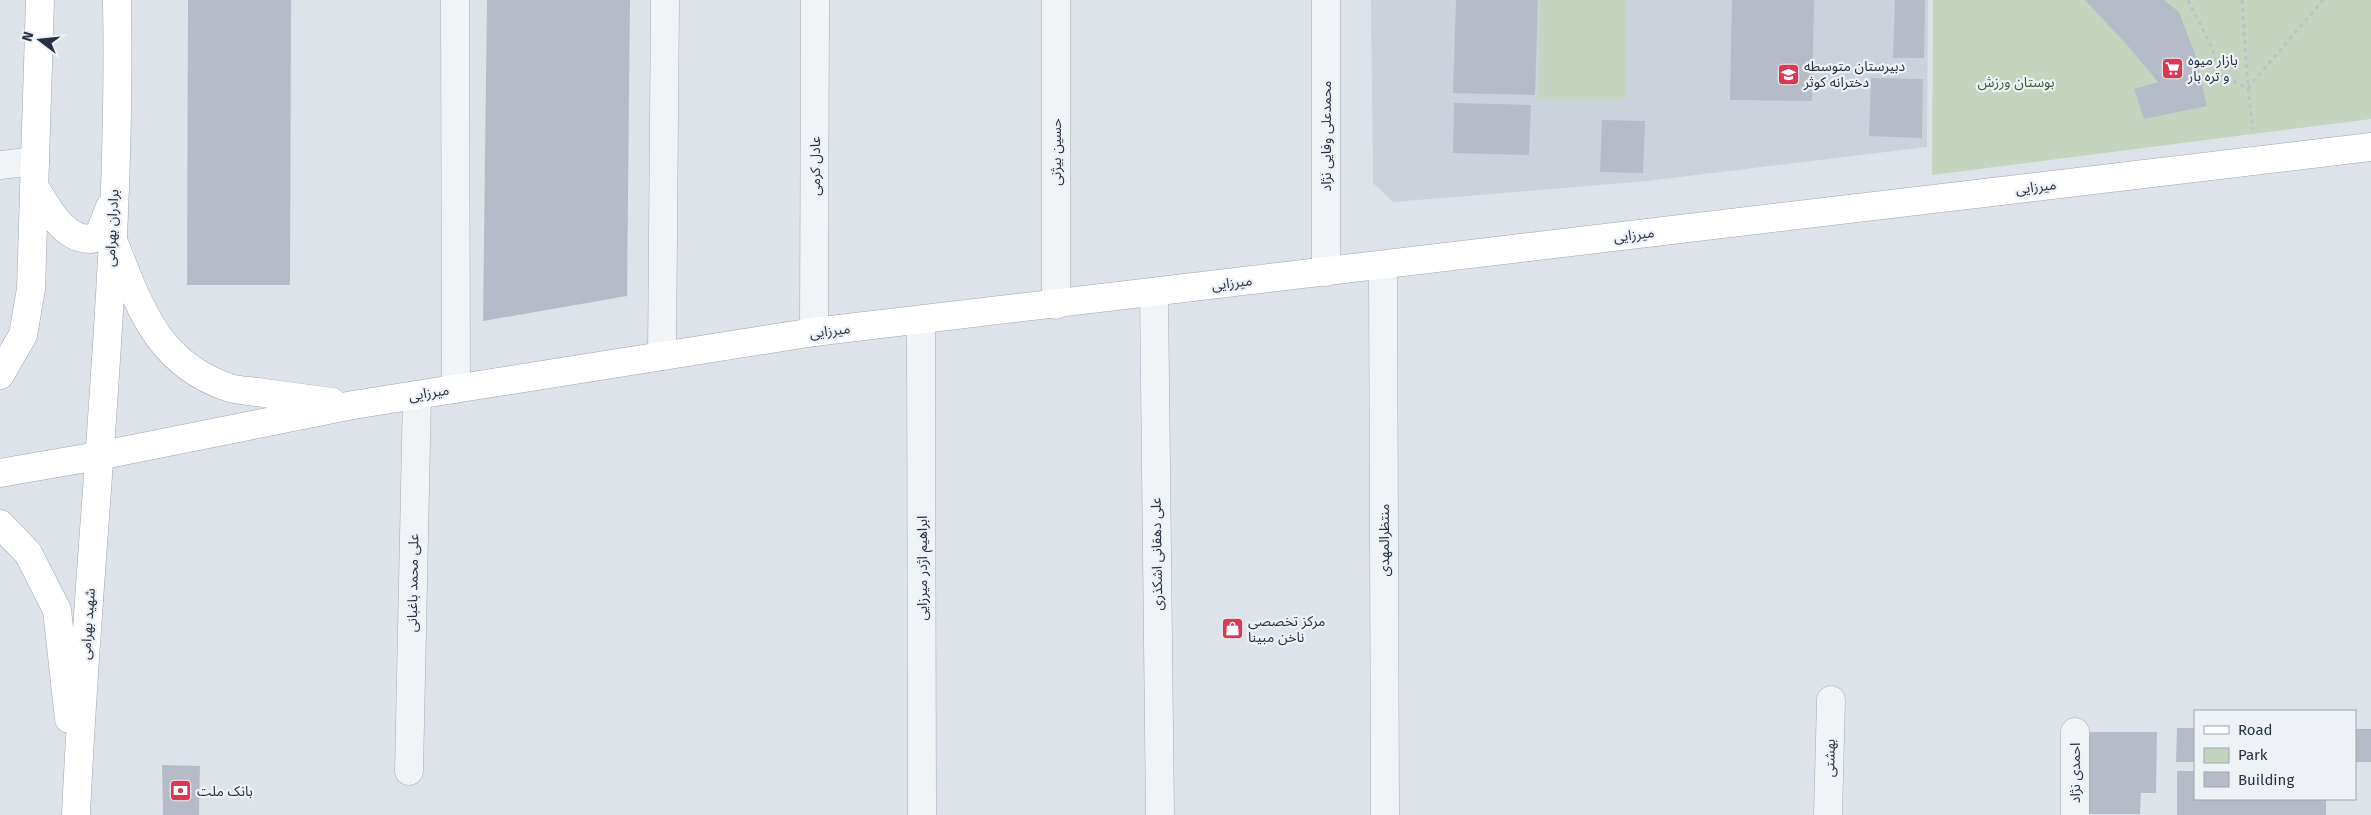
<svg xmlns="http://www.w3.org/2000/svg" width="2371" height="815" font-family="'Fira Sans','Noto Sans Arabic',sans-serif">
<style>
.built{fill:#ccd2db}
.green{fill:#c5d4bf}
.building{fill:#b5bcc7}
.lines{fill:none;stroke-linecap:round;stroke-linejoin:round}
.minor-casing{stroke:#a3aab4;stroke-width:29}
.major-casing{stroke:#9da7b6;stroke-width:29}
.path{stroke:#bcc1c8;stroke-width:3;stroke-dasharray:4 4;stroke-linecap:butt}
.minor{stroke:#f1f4f7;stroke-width:28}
.major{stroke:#fff;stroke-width:28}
.labels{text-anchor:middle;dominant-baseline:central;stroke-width:4.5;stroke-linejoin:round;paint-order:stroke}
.poi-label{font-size:14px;fill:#263142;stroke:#eef2f7;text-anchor:start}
.park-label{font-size:14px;fill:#3c5f32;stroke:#eef2f7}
.street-label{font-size:14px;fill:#263142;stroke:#eef2f7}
</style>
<rect width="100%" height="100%" fill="#dee3e9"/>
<path class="built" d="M1371 0H1928L1927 147 1647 181 1393 202 1373 183Z"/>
<path class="green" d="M1539 0H1626L1625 99H1538Z
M1933 0H2371V119L1932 175Z"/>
<path class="building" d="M188 0H291L290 285H187Z
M487 0H630L627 296 483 321Z
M1456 0H1538L1535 95 1453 93Z
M1732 0H1814L1812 101 1730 100Z
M1895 0H1925L1924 58H1893Z
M2085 0H2164L2179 12 2195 54 2207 106 2144 119 2134 89 2158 82 2127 45Z
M1871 78 1923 79 1922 138 1869 136Z
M1454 103 1531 105 1529 155 1453 153Z
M1602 120 1645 121 1643 173 1600 172Z
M2177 728H2195V762H2176Z
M2355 729H2371V762H2355Z
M2083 732H2157L2156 793H2141L2140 814H2082Z
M162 765 200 766 199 815H163Z
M2177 771H2195V799H2326V815H2177Z"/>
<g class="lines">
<defs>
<path id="minor" d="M455 0 456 389
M0 165 35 161
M1383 265 1385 815
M1326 272V0
M1154 293 1160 815
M1056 305V0
M921 321 922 815
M814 332 815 0
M662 356 665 0
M409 771 417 395
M1828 815 1831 700
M2075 815V732"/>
<path id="major" d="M34 186C48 208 63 240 92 239L100 232 110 207
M115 245C140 309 159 365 230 388 240 391 253 391 264 393 286 396 309 399 332 402
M0 375 23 335 31 289 40 0
M0 473 98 456 353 405 814 332 2371 147
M0 524 28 553 57 610 69 719
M76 815C88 543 122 272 117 0"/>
</defs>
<use href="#minor" class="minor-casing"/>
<use href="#major" class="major-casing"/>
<path class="path" d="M2188 0 2212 48 2221 75 2247 88
M2242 0 2248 89 2253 129
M2248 88 2323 0"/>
<use href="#minor" class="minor"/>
<use href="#major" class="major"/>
</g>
<defs>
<symbol id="supermarket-square" viewBox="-11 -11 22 22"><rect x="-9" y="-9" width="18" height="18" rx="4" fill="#da3854" stroke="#eef2f7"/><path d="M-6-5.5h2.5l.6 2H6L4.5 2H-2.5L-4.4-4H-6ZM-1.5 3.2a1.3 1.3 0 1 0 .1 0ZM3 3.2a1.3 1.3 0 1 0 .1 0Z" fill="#fff"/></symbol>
<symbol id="school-square" viewBox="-11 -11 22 22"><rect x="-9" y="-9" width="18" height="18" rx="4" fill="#da3854" stroke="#eef2f7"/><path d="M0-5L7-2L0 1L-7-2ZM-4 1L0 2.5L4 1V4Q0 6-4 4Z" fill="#fff"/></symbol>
<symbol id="shop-square" viewBox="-11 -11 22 22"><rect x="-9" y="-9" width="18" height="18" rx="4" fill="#da3854" stroke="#eef2f7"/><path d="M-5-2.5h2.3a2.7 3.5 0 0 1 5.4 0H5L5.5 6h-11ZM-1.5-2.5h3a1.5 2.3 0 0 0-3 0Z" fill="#fff"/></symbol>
<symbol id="bank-square" viewBox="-11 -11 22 22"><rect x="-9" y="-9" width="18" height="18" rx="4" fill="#da3854" stroke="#eef2f7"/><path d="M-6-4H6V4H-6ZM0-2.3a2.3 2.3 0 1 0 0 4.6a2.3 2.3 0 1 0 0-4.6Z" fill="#fff"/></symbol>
</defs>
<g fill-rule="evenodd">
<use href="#supermarket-square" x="2160" y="56" width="25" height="25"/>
<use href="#school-square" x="1776" y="62" width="25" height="25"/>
<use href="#shop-square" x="1220" y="616" width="25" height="25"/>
<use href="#bank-square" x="168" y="778" width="25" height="25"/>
</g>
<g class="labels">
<g class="poi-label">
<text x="2188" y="60">بازار میوه<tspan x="2188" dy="16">و تره بار</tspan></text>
<text x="1804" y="66">دبیرستان متوسطه<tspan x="1804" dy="16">دخترانه کوثر</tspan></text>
<text x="1248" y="621">مرکز تخصصی<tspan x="1248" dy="16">ناخن مبینا</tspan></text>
<text x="197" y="791">بانک ملت</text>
</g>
<g class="park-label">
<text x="2016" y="82">بوستان ورزش</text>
</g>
<g class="street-label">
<text transform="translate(1326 136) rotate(-90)">محمدعلی وفایی نژاد</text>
<text transform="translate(1056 152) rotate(-90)">حسین بیژنی</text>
<text transform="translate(815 166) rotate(-90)">عادل کرمی</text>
<text transform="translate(2036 187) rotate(-7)">میرزایی</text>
<text transform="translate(112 228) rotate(-87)">برادران بهرامی</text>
<text transform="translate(1634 235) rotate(-7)">میرزایی</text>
<text transform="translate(1232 283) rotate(-7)">میرزایی</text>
<text transform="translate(830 331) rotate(-7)">میرزایی</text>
<text transform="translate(429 393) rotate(-9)">میرزایی</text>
<text transform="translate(1384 540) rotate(-90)">منتظرالمهدی</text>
<text transform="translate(1157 554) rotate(-91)">علی دهقانی اشکذری</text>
<text transform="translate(922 568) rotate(-90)">ابراهیم اژدر میرزایی</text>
<text transform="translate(413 583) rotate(-89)">علی محمد باغبانی</text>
<text transform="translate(88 624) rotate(-86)">شهید بهرامی</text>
<text transform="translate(1830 758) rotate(-89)">بهشتی</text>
<text transform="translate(2075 773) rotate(-90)">احمدی نژاد</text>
</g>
</g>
<rect x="2194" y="710" width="162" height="90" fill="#eef2f7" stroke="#9ea5af"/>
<rect x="2204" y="726" width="25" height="8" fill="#ffffff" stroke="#9ea5af"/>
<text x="2238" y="735" font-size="15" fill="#263142">Road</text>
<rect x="2204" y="748" width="25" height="15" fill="#c5d4bf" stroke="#9ea5af"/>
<text x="2238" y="760" font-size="15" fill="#263142">Park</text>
<rect x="2204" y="772" width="25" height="15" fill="#b5bcc7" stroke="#9ea5af"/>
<text x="2238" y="785" font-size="15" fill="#263142">Building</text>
<g transform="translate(40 40) rotate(286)" stroke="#eef2f7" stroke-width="4" paint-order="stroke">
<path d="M0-4L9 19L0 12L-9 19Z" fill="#263142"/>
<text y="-8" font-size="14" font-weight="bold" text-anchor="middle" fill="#263142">N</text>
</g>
</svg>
